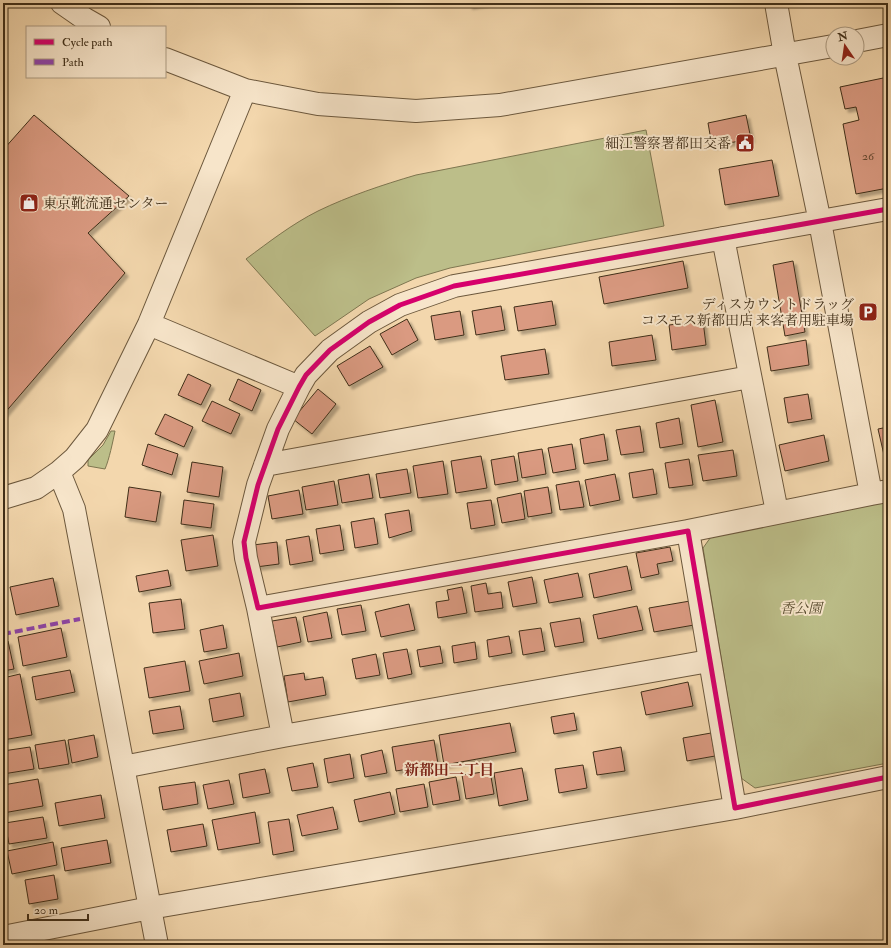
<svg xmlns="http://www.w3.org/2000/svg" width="891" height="948" font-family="'IM FELL Double Pica','Noto Serif JP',serif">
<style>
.green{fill:#bcbe89;stroke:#7e7650}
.building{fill:#da9a81;stroke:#3f2e18;filter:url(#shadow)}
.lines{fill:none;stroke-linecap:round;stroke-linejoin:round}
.minor-casing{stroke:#6c583d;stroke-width:24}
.minor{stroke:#f7e5ca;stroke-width:22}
.quiet{stroke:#8e44ad;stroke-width:4;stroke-dasharray:8 4;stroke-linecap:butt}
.cycleway-casing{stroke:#f7e5ca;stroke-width:8}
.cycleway{stroke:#d6006c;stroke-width:5}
.labels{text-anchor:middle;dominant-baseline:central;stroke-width:4;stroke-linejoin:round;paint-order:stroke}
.number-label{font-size:12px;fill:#664932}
.poi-label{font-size:14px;fill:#3f2e18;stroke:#f7e5ca;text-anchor:end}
.park-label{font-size:14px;font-style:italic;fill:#584b2f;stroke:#f7e5ca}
.neighbourhood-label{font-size:15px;font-weight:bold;fill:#7a1f14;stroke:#f7e5ca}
</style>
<defs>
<filter id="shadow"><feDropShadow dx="3.5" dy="3.5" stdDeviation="1" flood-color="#0004"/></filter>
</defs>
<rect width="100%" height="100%" fill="#f3d7ad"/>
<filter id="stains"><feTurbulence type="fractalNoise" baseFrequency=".005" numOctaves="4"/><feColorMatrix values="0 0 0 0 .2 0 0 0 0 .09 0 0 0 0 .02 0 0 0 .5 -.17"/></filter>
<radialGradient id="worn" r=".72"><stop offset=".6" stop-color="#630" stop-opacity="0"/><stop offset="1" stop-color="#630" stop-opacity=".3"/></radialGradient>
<path class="green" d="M646 130 664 226 450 268 416 278 369 299 315 336 246 259C269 242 292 224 318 211 349 196 382 185 416 175Z
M111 431H115C113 441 109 460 105 469L88 466V460L103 445Z
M888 501V763L755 788 741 778 703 548 713 534Z"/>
<path class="building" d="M469 3H485L469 6Z
M888 77V188L856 194 843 124 859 120 856 107 845 109 840 87Z
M34 115 129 196 88 233 125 273 3 415V150Z
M746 115 751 139 712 146 708 123Z
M772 160 779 196 725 205 719 169Z
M683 261 688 288 604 304 599 277Z
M793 261 805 332 785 336 773 265Z
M552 301 556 325 518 331 514 307Z
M501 306 505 330 476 335 472 311Z
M460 311 464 335 435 340 431 316Z
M407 319 418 340 392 355 380 334Z
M703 321 706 345 672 350 669 325Z
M652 335 656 360 612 366 609 342Z
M806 340 809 365 771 371 767 347Z
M370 346 383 367 349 386 337 366Z
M545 349 549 374 505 380 501 356Z
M188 374 211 385 201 405 178 395Z
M238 379 261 390 252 411 229 400Z
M318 389 336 404 312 434 293 419Z
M808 394 812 419 788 423 784 398Z
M715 400 723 442 698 447 691 405Z
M212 401 240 414 231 434 202 421Z
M165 414 193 427 184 447 155 434Z
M679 418 683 444 660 448 656 423Z
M640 426 644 452 621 455 616 430Z
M888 427V454L884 455 878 429Z
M604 434 608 460 584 464 580 439Z
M824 435 829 461 785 471 779 445Z
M148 444 178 454 172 475 142 465Z
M572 444 576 469 553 473 548 448Z
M542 449 546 474 522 478 518 453Z
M733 450 737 476 703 481 698 455Z
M481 456 487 488 456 493 451 461Z
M514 456 518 481 495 485 491 460Z
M689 459 693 485 669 488 665 463Z
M443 461 448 494 418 498 413 466Z
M192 462 223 467 219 497 187 492Z
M407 469 411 493 380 498 376 474Z
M653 469 657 494 633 498 629 473Z
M369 474 373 498 342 503 338 480Z
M615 474 620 500 590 506 585 480Z
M334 481 338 505 306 510 302 487Z
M579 481 584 507 560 510 556 485Z
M129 487 161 492 156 522 125 517Z
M548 487 552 513 528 517 524 491Z
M299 490 303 514 272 519 268 496Z
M521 493 525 519 502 523 497 498Z
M184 500 214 504 211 528 181 524Z
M491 500 495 525 471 529 467 503Z
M409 510 412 531 389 538 385 514Z
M374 518 378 544 355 548 351 522Z
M340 525 344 550 320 554 316 529Z
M213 535 218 566 186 571 181 540Z
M309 536 313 561 290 565 286 540Z
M277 542 279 564 256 567 253 545Z
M670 547 673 561 657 564 659 574 641 578 636 553Z
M627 566 632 590 594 598 589 574Z
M168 570 171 586 139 592 136 576Z
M578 573 583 597 549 603 544 580Z
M532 577 537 603 513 607 508 582Z
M53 578 59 606 16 615 10 587Z
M486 583 488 594 501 592 503 608 475 612 471 586Z
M462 587 467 613 438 618 436 602 449 600 447 590Z
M181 599 185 629 153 633 149 603Z
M690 601 694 625 654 632 649 608Z
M409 604 415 630 381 637 375 612Z
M361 605 366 631 342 635 337 609Z
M637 606 643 630 598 639 593 615Z
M327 612 332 638 308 642 303 617Z
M296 617 301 642 277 647 272 621Z
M580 618 584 642 555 647 550 623Z
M223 625 227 648 204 652 200 630Z
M61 628 67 657 23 666 18 637Z
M541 628 545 651 523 655 519 631Z
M509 636 512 653 489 657 487 640Z
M3 641H8L14 669 3 671Z
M475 642 477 659 454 663 452 646Z
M440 646 443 663 420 667 417 650Z
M407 649 412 674 388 679 383 653Z
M239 653 243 676 204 684 199 661Z
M376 654 380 675 356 679 352 659Z
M185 661 190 691 149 698 144 668Z
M70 670 75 692 36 700 32 677Z
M304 673 305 680 323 677 326 695 288 702 284 676Z
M20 674 32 735 3 740V678Z
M688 682 693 706 646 715 641 692Z
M240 693 244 716 213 722 209 699Z
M180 706 184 729 153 734 149 711Z
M574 713 577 730 554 734 551 717Z
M510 723 516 752 444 765 439 735Z
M711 733 715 756 687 761 683 738Z
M94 735 98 757 72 763 68 740Z
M65 740 69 764 39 769 35 745Z
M434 740 438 764 396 771 392 747Z
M30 747 34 769 3 774V751Z
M621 747 625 771 597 775 593 752Z
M382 750 387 773 365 777 361 755Z
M350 754 354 778 328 783 324 759Z
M313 763 318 787 292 791 287 768Z
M583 765 587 788 559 793 555 769Z
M522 768 528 800 499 806 494 773Z
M265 769 270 793 243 798 239 774Z
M490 771 494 794 466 799 462 775Z
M456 777 460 800 433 805 429 782Z
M38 779 43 806 3 813V785Z
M229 780 234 804 208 809 203 785Z
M195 782 198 804 163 810 159 787Z
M424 784 428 807 400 812 396 789Z
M390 792 395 814 359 822 354 800Z
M101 795 105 818 59 826 55 803Z
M333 807 338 829 302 836 297 815Z
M255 812 260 843 218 850 212 820Z
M43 817 47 838 9 844 5 823Z
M289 819 294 851 273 855 268 822Z
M203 824 207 846 171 852 167 830Z
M107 840 111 863 65 871 61 848Z
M53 842 57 865 12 874 7 851Z
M54 875 58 899 29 904 25 880Z"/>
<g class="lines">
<defs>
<path id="minor" d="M62 3 85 19 99 27
M776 3 785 55 820 222 871 494 888 491
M857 41 888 35
M245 90 318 104 416 111 500 105 833 46
M888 209 454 286 400 305 369 322 330 350 306 375 299 387 278 429 258 485 244 542 246 558 258 608 688 531 735 808 888 777
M723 238 777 512
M149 324 299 387
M265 465 750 377
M59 472 74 509 157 945
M3 498 36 488 59 472 75 458 97 430 149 324 245 90 165 59
M688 531 871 494
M258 608 283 736 709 661
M123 767 283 736
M3 937 150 908 735 808"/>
</defs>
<use href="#minor" class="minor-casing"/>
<use href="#minor" class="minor"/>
<path class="quiet" d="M3 634 80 619"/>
<defs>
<path id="cycleway" d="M888 209 454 286 400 305 369 322 330 350 306 375 299 387 278 429 258 485 244 542 246 558 258 608 688 531 735 808 888 777"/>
</defs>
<use href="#cycleway" class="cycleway-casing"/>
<use href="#cycleway" class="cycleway"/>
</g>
<defs>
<symbol id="civic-square" viewBox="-11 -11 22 22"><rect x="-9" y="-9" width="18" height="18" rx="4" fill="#8f2418" stroke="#f7e5ca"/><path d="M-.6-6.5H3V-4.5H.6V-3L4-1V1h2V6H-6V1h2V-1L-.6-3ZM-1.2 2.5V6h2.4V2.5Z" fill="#fff"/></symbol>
<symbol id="shop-square" viewBox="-11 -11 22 22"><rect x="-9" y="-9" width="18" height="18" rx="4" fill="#8f2418" stroke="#f7e5ca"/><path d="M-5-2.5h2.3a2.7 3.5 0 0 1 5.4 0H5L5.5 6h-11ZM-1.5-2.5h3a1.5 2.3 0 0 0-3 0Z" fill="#fff"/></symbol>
<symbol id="parking-square" viewBox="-11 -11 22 22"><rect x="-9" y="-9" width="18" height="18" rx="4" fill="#8f2418" stroke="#f7e5ca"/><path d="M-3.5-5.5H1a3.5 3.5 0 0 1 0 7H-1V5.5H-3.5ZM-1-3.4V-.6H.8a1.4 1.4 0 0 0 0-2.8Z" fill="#fff"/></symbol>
</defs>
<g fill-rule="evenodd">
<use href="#civic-square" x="734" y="132" width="22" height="22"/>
<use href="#shop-square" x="18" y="192" width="22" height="22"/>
<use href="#parking-square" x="857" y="301" width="22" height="22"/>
</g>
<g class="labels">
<g class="number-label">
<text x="868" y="156">26</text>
</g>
<g class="poi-label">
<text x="731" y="143">細江警察署都田交番</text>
<text x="43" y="203" text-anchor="start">東京靴流通センター</text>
<text x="854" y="304">ディスカウントドラッグ<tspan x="854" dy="16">コスモス新都田店 来客者用駐車場</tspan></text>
</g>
<g class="park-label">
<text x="801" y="608">香公園</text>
</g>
<g class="neighbourhood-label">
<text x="449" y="770">新都田二丁目</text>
</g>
</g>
<rect width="891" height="948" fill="none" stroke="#f3d7ad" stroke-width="16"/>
<rect x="4" y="4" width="883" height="940" fill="none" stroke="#3f2e18" stroke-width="2"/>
<rect x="8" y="8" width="875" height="932" fill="none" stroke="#3f2e18"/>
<rect x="26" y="26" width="140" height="52" fill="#f7e5ca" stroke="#ad9c83"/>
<rect x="34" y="39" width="20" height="6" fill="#d6006c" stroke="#ad9c83"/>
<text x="62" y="46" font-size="12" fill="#3f2e18">Cycle path</text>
<rect x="34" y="59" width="20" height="6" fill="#8e44ad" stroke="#ad9c83"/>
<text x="62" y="66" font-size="12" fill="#3f2e18">Path</text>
<g transform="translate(845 46) rotate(347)"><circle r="19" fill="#f7e5ca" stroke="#ad9c83"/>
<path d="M0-3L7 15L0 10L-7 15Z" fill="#8f2418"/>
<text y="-6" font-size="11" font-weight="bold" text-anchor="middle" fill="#3f2e18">N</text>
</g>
<path d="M28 914v6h60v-6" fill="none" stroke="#3f2e18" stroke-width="2"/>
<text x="34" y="914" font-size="12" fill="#3f2e18" stroke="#f7e5ca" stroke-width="3" paint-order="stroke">20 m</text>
<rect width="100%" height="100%" filter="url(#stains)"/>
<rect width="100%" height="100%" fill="url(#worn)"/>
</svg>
